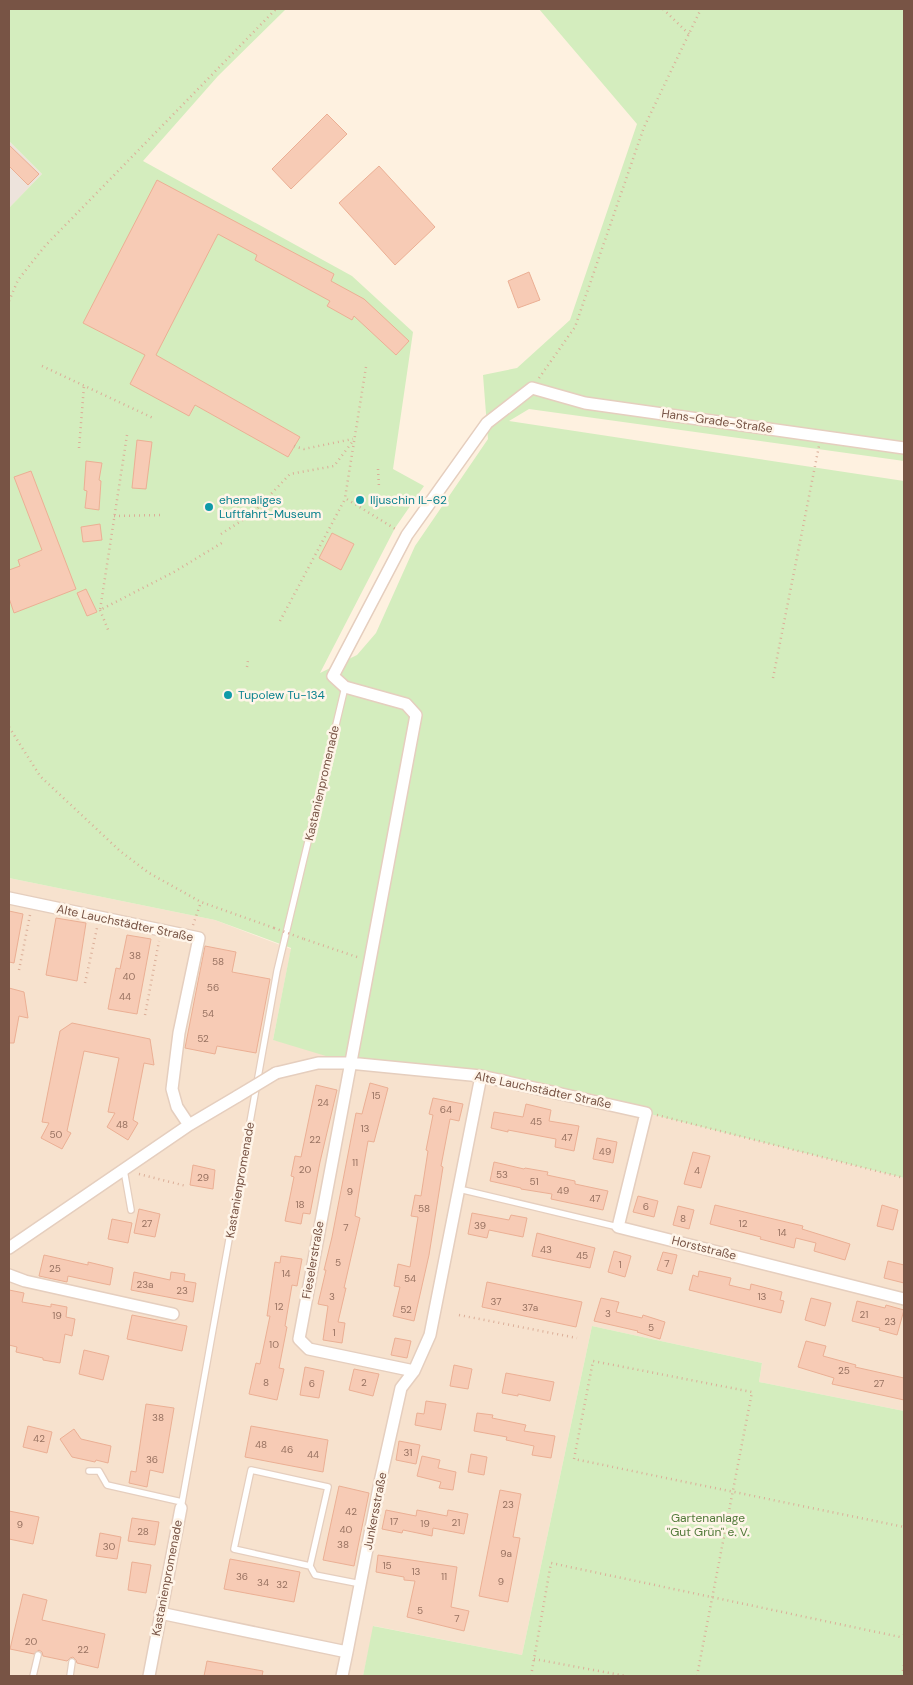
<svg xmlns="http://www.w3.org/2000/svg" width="913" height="1685" font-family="'DM Sans',sans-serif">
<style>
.residential{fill:#f7e2ce}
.industrial{fill:#ede3dc}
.green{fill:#d4edbe}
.building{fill:#f7cbb5;stroke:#ebaf94}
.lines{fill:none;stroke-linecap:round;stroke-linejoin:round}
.lane-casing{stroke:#e5cebe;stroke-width:8}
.street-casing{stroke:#e5cebe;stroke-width:14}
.path{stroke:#dbae98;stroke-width:2.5;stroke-dasharray:1 4;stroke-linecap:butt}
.lane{stroke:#fff;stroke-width:5.5}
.street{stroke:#fff;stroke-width:11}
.street-bridge-casing{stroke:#e5cebe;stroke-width:14;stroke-linecap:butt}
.path-bridge{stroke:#dbae98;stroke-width:2.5;stroke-dasharray:1 4;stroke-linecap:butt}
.street-bridge{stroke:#fff;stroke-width:11}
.culture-dot{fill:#0f9aa8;stroke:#fff5e9;stroke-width:2}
.labels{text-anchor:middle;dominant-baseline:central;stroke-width:5;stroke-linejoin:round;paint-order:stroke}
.number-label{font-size:10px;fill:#987261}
.street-label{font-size:12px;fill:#785445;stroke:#fff5e9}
.culture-label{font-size:12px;fill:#0d838f;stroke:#fff5e9;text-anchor:start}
.park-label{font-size:12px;fill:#517939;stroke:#fff5e9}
</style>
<rect width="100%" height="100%" fill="#fef1e0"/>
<path class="residential" d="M9 878 215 920 291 949 273 1040 646 1113 904 1178V1411L759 1382 762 1363 592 1326 522 1655 374 1626 363 1676H9Z"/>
<path class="industrial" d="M9 141 42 174 9 208Z"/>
<path class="green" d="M9 9H286L218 76 143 161 352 276 413 332 393 469 424 486 395 528 320 673 357 655 376 633 415 546 488 439 483 375 517 368 570 320 637 124 539 9H904V461L529 409 509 421 904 481V1178L646 1113 481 1076 349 1063 273 1040 291 948 215 920 9 878V208L42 174 9 141Z
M592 1326 762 1363 759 1382 904 1411V1676H363L373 1626 522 1655Z"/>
<path class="building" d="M327 114 347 134 291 189 272 169Z
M9 145 39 174 28 185 9 166Z
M379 166 435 227 395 265 339 203Z
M157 180 334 274 331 281 364 299 409 341 396 355 354 316 352 320 327 306 330 301 255 260 257 255 218 234 156 355 300 437 288 457 195 405 189 416 130 384 145 355 83 323Z
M529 272 540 300 518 308 508 281Z
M137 440 152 442 146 489 132 488Z
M86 461 102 463 99 480 101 481 99 510 85 508 87 491 84 490Z
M31 471 76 589 14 613 9 598V570L20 566 18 560 42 550 14 477Z
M100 524 102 540 83 542 81 527Z
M332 533 354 544 341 570 319 558Z
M86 589 97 612 87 616 77 593Z
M9 911 23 914 14 963 9 962Z
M56 918 86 923 77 981 46 975Z
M127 935 151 939 137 1014 108 1009 116 968 120 969Z
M205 946 236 952 232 972 270 979 256 1053 217 1046 215 1054 185 1048Z
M9 988 24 992 28 1018 19 1016 14 1043H9Z
M72 1023 150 1039 154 1065 144 1063 133 1120 138 1123 128 1140 107 1127 115 1113 108 1112 119 1058 84 1051 67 1131 71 1133 62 1149 41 1138 49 1123 42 1122 60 1031Z
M370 1083 388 1088 374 1142 368 1141 361 1180 355 1216 360 1218 344 1288H346L338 1322 345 1323 342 1343 323 1340 328 1306 318 1304 326 1270H324L332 1237 356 1113 362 1114Z
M316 1085 337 1090 320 1162 310 1214 303 1213 301 1224 285 1221 294 1177 291 1176 295 1156 301 1157Z
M433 1098 463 1104 459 1121 450 1119 441 1166 443 1167 429 1255 414 1321 393 1316 400 1287 394 1286 398 1264 410 1267 418 1217 411 1216 415 1195 421 1196 428 1151 426 1150 433 1115 429 1114Z
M526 1104 551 1110 549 1121 579 1126 574 1151 555 1147 556 1139 508 1130V1132L491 1128 494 1112 523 1117Z
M597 1138 617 1142 613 1163 593 1159Z
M693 1152 710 1156 701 1188 684 1184Z
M494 1162 524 1169 525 1168 548 1172 547 1175 575 1181V1184L608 1191 603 1210 551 1199 552 1194 521 1189V1188L490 1181Z
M193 1165 215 1170 213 1189 190 1185Z
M638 1196 658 1201 654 1217 633 1212Z
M715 1205 803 1226 802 1229 850 1244 845 1260 814 1251 816 1243 796 1238 794 1248 760 1239 761 1237 710 1224Z
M882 1205 898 1210 893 1230 877 1226Z
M678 1206 694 1210 689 1229 673 1225Z
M139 1209 160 1214 155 1237 134 1233Z
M472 1213 509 1220 511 1215 527 1218 523 1237 489 1230 487 1238 468 1234Z
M112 1219 132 1223 128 1243 108 1239Z
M537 1233 595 1248 590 1268 532 1256Z
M614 1251 631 1256 625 1277 608 1272Z
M663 1252 677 1255 672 1274 657 1270Z
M44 1255 88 1265V1262L113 1268 110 1285 68 1276 67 1282 39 1276Z
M281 1256 302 1259 297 1286 292 1285 285 1326 287 1327 279 1368 284 1369 277 1400 249 1394 256 1363 260 1364 270 1316H267L275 1262 280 1263Z
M888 1261 904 1265V1283L884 1278Z
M699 1271 731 1278 729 1285 750 1290 751 1284 782 1292 780 1300 784 1301 781 1313 689 1290 693 1275 698 1277Z
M134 1272 170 1280 171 1272 185 1274 184 1281 196 1283 193 1302 131 1290Z
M487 1282 582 1302 576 1327 482 1307Z
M9 1290 24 1293 22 1302 51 1307V1304L67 1307 66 1317 75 1319 72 1336 65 1334 60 1363 43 1360V1358L16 1352 17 1347 9 1345Z
M601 1298 619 1302 616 1312 642 1318 643 1315 665 1322 660 1339 637 1332 638 1331 594 1321Z
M811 1298 831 1303 825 1326 805 1320Z
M857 1301 885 1308 886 1305 904 1310 897 1335 879 1330 880 1328 852 1321Z
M132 1315 187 1326 182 1351 127 1339Z
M395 1338 411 1341 407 1358 391 1355Z
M806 1341 826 1346 823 1356 856 1365 855 1367 904 1378V1400L832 1384 834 1378 798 1367Z
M84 1350 109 1356 103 1380 79 1374Z
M454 1365 472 1369 468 1389 450 1386Z
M305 1367 324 1371 319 1398 300 1395Z
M354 1369 379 1374 373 1396 349 1390Z
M506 1373 554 1382 550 1401 518 1394V1396L502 1393Z
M426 1401 446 1404 441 1430 415 1425 417 1413 424 1414Z
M146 1404 174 1408 163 1473 150 1470 147 1487 129 1483 131 1471 136 1472Z
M477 1413 493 1415 492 1418 526 1425 524 1431 555 1436 551 1458 532 1455 534 1446 506 1440 507 1437 474 1431Z
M28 1426 52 1432 47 1453 23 1447Z
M251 1426 328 1440 323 1472 245 1457Z
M74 1429 81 1439 111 1446 108 1463 96 1460 95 1462 72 1457 60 1439Z
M399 1441 420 1445 416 1464 396 1460Z
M471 1454 487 1457 484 1475 468 1472Z
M422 1456 440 1460 438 1468 456 1472 453 1490 439 1488 441 1482 417 1476Z
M339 1486 369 1493 354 1566 323 1560Z
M500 1490 521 1494 513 1537 520 1538 508 1602 479 1596Z
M386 1510 416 1516 417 1510 447 1516 448 1510 468 1514 464 1534 433 1528 432 1536 403 1530 402 1533 382 1529Z
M9 1511 39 1517 33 1544 9 1539Z
M132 1518 159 1522 155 1545 128 1541Z
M100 1533 121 1537 117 1559 96 1556Z
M378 1555 457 1567 451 1607 469 1611 464 1631 407 1617 415 1581 404 1580V1577L376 1572Z
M230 1559 300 1572 294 1602 224 1589Z
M132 1562 151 1565 146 1593 128 1590Z
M23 1594 47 1600 42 1620 105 1634 98 1668 77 1663 76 1660 73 1657 70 1658 67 1661 43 1656 42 1652 39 1650 34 1654 10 1649Z
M207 1661 263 1671 262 1676H204Z"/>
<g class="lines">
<defs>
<path id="lane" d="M124 1170 131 1210
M459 1189 618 1227
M89 1471H99L107 1485 182 1502
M181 1508 277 971 345 687
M310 1566 328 1487 251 1470 234 1549 310 1566 315 1575 361 1584
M33 1676 38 1655
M70 1676 72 1662"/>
<path id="street" d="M9 898 199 938 179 1033 172 1089 177 1107 189 1125
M276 1073 318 1063H349L481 1076 646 1113 618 1227 904 1299
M9 1248 189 1125 238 1096
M9 1275 25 1281 173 1314
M414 1371 309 1349 299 1339 416 715 406 704 345 687 333 676 407 535 487 423 532 388 585 403 904 448
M160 1613 347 1652 380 1482 401 1388 414 1371 430 1335 481 1076
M149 1676 181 1508
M342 1676 347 1652"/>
</defs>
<use href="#lane" class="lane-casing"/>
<use href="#street" class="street-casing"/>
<path class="path" d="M663 9 689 34
M9 301 18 280 45 246 276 9
M42 366 153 418
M366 367 345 498 397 530
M539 378 575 327 644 127 701 9
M127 435 100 610 174 572 225 541
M294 446 304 449 353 439
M79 448 84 386
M378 469 379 487
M114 516 161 515
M221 534 252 514 290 474 334 466 353 441
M100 610 109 632
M280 621 345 499
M247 667 248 660
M773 678 819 446
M9 727 40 776 120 851 149 873 201 902 274 928
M193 925 201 902
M304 939 360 958
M19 970 30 915
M85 983 97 928
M145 1015 159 941
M657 1115 904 1178
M139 1174 186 1186
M459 1315 577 1338
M534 1659 626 1676
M531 1676 551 1563 900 1637 904 1635
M697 1676 752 1392 593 1361 574 1459 904 1527
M902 1676 904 1665"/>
<use href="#lane" class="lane"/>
<use href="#street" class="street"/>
<defs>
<path id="street-bridge" d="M238 1096 276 1073"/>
</defs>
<use href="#street-bridge" class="street-bridge-casing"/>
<path class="path-bridge" d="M274 928 304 939"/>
<use href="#street-bridge" class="street-bridge"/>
</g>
<g class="culture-dot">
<circle cx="360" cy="500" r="5"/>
<circle cx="209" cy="507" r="5"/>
<circle cx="228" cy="695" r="5"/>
</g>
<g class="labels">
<g class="number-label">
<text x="135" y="955">38</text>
<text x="218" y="961">58</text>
<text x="129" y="976">40</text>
<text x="213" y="987">56</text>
<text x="125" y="996">44</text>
<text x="208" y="1013">54</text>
<text x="203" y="1038">52</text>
<text x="376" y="1095">15</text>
<text x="323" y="1102">24</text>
<text x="446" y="1109">64</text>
<text x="536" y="1121">45</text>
<text x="122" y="1124">48</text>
<text x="365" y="1128">13</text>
<text x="56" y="1134">50</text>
<text x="567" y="1137">47</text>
<text x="315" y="1139">22</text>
<text x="605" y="1151">49</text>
<text x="355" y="1162">11</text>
<text x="305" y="1169">20</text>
<text x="697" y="1170">4</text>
<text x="502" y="1174">53</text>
<text x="203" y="1177">29</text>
<text x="534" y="1181">51</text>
<text x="563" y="1190">49</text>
<text x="350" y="1191">9</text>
<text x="595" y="1198">47</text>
<text x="300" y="1204">18</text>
<text x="646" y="1206">6</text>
<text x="424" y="1208">58</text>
<text x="683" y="1218">8</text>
<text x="147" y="1223">27</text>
<text x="743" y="1223">12</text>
<text x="480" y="1225">39</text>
<text x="346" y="1227">7</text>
<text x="782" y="1232">14</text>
<text x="546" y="1249">43</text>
<text x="582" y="1255">45</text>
<text x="338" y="1262">5</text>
<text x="667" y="1263">7</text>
<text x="620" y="1264">1</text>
<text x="55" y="1268">25</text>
<text x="286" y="1273">14</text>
<text x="410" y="1278">54</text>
<text x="145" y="1284">23a</text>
<text x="182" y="1290">23</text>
<text x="332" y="1296">3</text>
<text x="762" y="1296">13</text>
<text x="496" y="1301">37</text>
<text x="279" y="1306">12</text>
<text x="530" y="1307">37a</text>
<text x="406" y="1309">52</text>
<text x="608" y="1313">3</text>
<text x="864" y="1314">21</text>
<text x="57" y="1315">19</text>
<text x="890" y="1321">23</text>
<text x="651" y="1327">5</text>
<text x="334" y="1332">1</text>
<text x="274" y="1344">10</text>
<text x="844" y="1370">25</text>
<text x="266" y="1382">8</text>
<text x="364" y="1382">2</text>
<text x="312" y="1383">6</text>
<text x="879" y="1383">27</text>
<text x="158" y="1417">38</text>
<text x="39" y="1438">42</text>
<text x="261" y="1444">48</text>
<text x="287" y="1449">46</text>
<text x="408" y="1452">31</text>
<text x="313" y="1454">44</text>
<text x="152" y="1459">36</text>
<text x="508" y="1504">23</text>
<text x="351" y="1511">42</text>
<text x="394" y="1521">17</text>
<text x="456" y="1522">21</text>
<text x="425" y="1523">19</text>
<text x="20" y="1524">9</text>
<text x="346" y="1529">40</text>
<text x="143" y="1531">28</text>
<text x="343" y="1544">38</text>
<text x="109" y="1546">30</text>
<text x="506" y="1553">9a</text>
<text x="387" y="1565">15</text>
<text x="416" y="1571">13</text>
<text x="242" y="1576">36</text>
<text x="444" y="1576">11</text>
<text x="501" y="1581">9</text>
<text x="263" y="1582">34</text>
<text x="282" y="1584">32</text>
<text x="420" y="1610">5</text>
<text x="457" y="1618">7</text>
<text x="31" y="1641">20</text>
<text x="83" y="1649">22</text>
</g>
<g class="street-label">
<text transform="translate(717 421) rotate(8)">Hans-Grade-Straße</text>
<text transform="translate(322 783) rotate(-77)">Kastanienpromenade</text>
<text transform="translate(125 923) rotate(12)">Alte Lauchstädter Straße</text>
<text transform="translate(543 1090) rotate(12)">Alte Lauchstädter Straße</text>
<text transform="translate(240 1180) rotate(-80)">Kastanienpromenade</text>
<text transform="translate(704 1248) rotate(14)">Horststraße</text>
<text transform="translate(313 1260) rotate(-80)">Fieselerstraße</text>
<text transform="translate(375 1511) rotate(-79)">Junkersstraße</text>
<text transform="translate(167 1578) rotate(-79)">Kastanienpromenade</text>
</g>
<g class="culture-label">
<text x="219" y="500">ehemaliges<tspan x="219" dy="14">Luftfahrt-Museum</tspan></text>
<text x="370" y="500">Iljuschin IL-62</text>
<text x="238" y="695">Tupolew Tu-134</text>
</g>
<g class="park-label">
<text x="708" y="1518">Gartenanlage<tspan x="708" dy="14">"Gut Grün" e. V.</tspan></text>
</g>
</g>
<rect width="913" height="1685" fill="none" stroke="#785445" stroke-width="20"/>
</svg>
